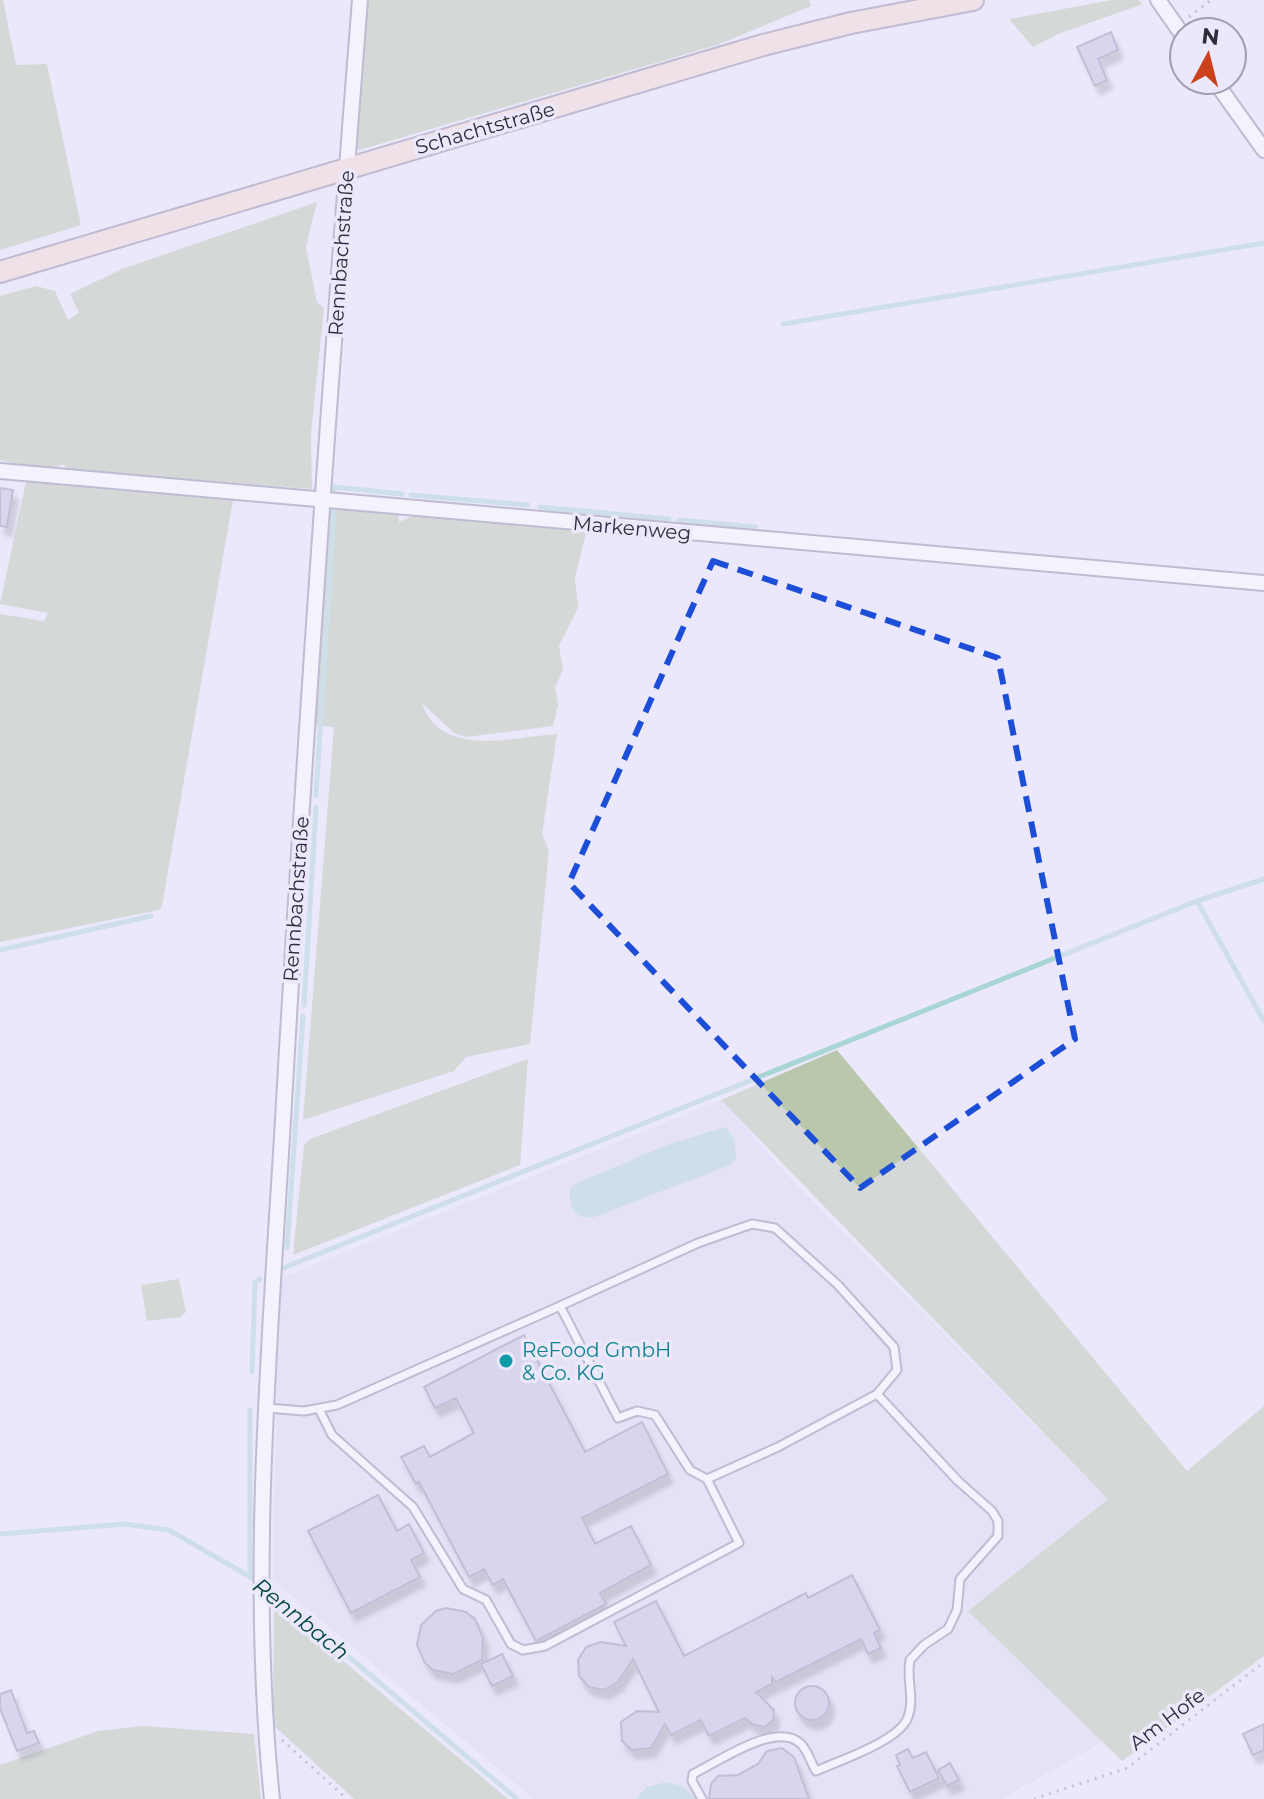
<svg xmlns="http://www.w3.org/2000/svg" width="1264" height="1799" font-family="Montserrat,sans-serif">
<style>
.commercial{fill:#dddaf0}
.green{fill:#b9c7ad}
.water{fill:#aad5d5}
.lines{fill:none;stroke-linecap:round;stroke-linejoin:round}
.stream{stroke:#aad5d5;stroke-width:5}
.building{fill:#c4bfdd;stroke:#918ca8;stroke-width:2;filter:url(#shadow)}
.lane-casing{stroke:#8b86a2;stroke-width:11}
.street-casing{stroke:#8b86a2;stroke-width:18}
.secondary-casing{stroke:#8b86a2;stroke-width:24}
.path{stroke:#9794a3;stroke-width:3;stroke-dasharray:2 6;stroke-linecap:butt}
.lane{stroke:#fff;stroke-width:7}
.street{stroke:#fff;stroke-width:14}
.secondary{stroke:#f4dace;stroke-width:20}
.marked{fill:none;stroke:#1d4ed8;stroke-width:6;stroke-dasharray:16 10;stroke-linejoin:round}
.culture-dot{fill:#0f9aa8;stroke:#ebe8fb;stroke-width:3}
.labels{text-anchor:middle;dominant-baseline:central;stroke-width:7;stroke-linejoin:round;paint-order:stroke}
.street-label{font-size:20px;fill:#302d39;stroke:#ebe8fb}
.culture-label{font-size:20px;fill:#0d838f;stroke:#ebe8fb;text-anchor:start}
.water-label{font-size:22px;font-style:italic;fill:#034547;stroke:#ebe8fb}
</style>
<defs>
<filter id="shadow"><feDropShadow dx="5" dy="9" stdDeviation="2" flood-color="#0004"/></filter>
</defs>
<rect width="100%" height="100%" fill="#ebe8fb"/>
<path class="commercial" d="M721 1100 793 1181 1108 1499 968 1611 1103 1742 1001 1799H534L273 1580 279 1279Z"/>
<path class="green" d="M0 0H3L16 65 47 64 81 225 0 250Z
M366 0H809L811 6 717 45 356 151Z
M1112 0H1138L1143 4 1058 34 1033 47 1009 19Z
M317 202 306 247 317 302 324 308 311 434 312 489 68 470 63 464 49 471 0 460V296L36 286 55 291 68 320 79 313 70 294 122 269Z
M26 482 233 500 162 906 159 910 0 942V614L44 621 48 613 0 604Z
M330 506 398 510 399 522 417 514 587 529 575 577 578 608 559 646 563 670 555 687 558 705 553 726 466 737 454 733 422 703C441 759 513 737 557 734L542 834 549 851 530 1044 466 1057 454 1071 303 1120 334 727 314 725 327 509Z
M837 1050 1187 1471 1264 1406V1656L1122 1761 968 1611 1108 1499 721 1100Z
M528 1059 520 1165 293 1255 304 1145 310 1139Z
M179 1279 186 1312 180 1317 147 1321 141 1285Z
M274 1603 508 1799H354L273 1725Z
M143 1726 254 1734 261 1799H0V1765L98 1731Z"/>
<path class="water" d="M725 1127 734 1139 736 1158 730 1165 594 1217C574 1220 567 1205 571 1186L667 1145Z
M666 1782 684 1787 696 1799H636L647 1787Z"/>
<g class="lines">
<path class="stream" d="M783 324 1264 243
M334 491 335 487 402 494
M411 495 528 505
M540 507 669 519
M679 520 756 527
M316 795 334 507
M1197 901 1264 1021
M0 950 151 916
M304 1005 316 807
M287 1248 303 1016
M281 1269 1197 901 1264 879
M252 1372 255 1283 260 1279
M250 1410V1577
M0 1534 125 1524 169 1530 264 1585 517 1799"/>
</g>
<path class="building" d="M1111 32 1118 50 1098 59 1107 80 1095 86 1077 47Z
M0 488 13 490 7 527 0 526Z
M524 1335 585 1452 642 1422 668 1474 582 1518 595 1544 631 1526 651 1565 600 1593 606 1604 536 1641 503 1579 493 1585 484 1569 469 1577 419 1482 416 1484 401 1457 424 1446 430 1457 474 1433 456 1398 435 1408 424 1387Z
M378 1495 397 1531 409 1524 424 1553 411 1560 420 1577 351 1613 308 1531Z
M852 1575 880 1630 874 1633 881 1648 868 1654 861 1639 776 1682 772 1677V1684L756 1692 774 1710 773 1720 765 1727 754 1725 745 1718 709 1736 701 1720 671 1735 665 1724 651 1748 632 1750 622 1741 621 1722 637 1711 659 1712 633 1659 618 1682 604 1690 589 1687 579 1676 578 1660 586 1647 601 1642 626 1646 614 1622 656 1601 684 1656 806 1593 808 1598Z
M446 1608 466 1612 475 1619 483 1638 482 1660 453 1674 433 1670 425 1663 417 1645 421 1625 436 1611Z
M502 1654 513 1676 492 1686 481 1664Z
M795 1703a17 17 0 1 1 34 0a17 17 0 1 1-34 0Z
M11 1690 27 1733 34 1731 39 1743 17 1751 0 1708V1694Z
M1264 1724V1750L1253 1755 1243 1734Z
M782 1748 794 1757 809 1799H709L711 1784 718 1776 738 1775 758 1764 767 1751Z
M908 1749 913 1758 926 1752 939 1778 910 1792 897 1766 900 1765 896 1755Z
M950 1763 959 1780 947 1786 938 1770Z"/>
<g class="lines">
<defs>
<path id="lane" d="M267 1408 304 1411 337 1405 560 1306 618 1418 637 1411 655 1415 690 1470 707 1479 778 1447 877 1394 897 1370 894 1347 838 1285 775 1228 752 1224 698 1243 560 1306
M319 1409 332 1435 413 1507 463 1589 486 1600 511 1644 523 1650 545 1646 739 1543 707 1479
M702 1799 692 1781 693 1774C718 1762 777 1720 801 1744 808 1751 811 1763 816 1771 838 1761 900 1741 908 1717 915 1699 906 1678 910 1660L924 1645 948 1629 957 1610 960 1579 998 1536V1521L992 1511 958 1481 877 1394"/>
<path id="street" d="M1158 0 1184 37
M1214 80 1264 150
M0 471 1264 583
M272 1799C248 1568 271 1333 284 1102 305 735 331 367 360 0"/>
<path id="secondary" d="M0 272 763 45 851 23 973 0"/>
</defs>
<use href="#lane" class="lane-casing"/>
<use href="#street" class="street-casing"/>
<use href="#secondary" class="secondary-casing"/>
<path class="path" d="M1189 17 1211 0
M282 1740 347 1799
M1034 1799 1127 1768 1264 1662"/>
<use href="#lane" class="lane"/>
<use href="#street" class="street"/>
<use href="#secondary" class="secondary"/>
</g>
<path d="M0 0H1264V1799H0ZM713 561 998 658 1075 1039 860 1188 569 883Z" fill="#ebe8fb" fill-opacity=".55" fill-rule="evenodd"/>
<path class="marked" d="M713 561 998 658 1075 1039 860 1188 569 883Z"/>
<circle class="culture-dot" cx="506" cy="1361" r="8"/>
<g class="labels">
<g class="street-label">
<text transform="translate(485 128) rotate(-16)">Schachtstraße</text>
<text transform="translate(341 253) rotate(-86)">Rennbachstraße</text>
<text transform="translate(632 528) rotate(5)">Markenweg</text>
<text transform="translate(296 899) rotate(-86)">Rennbachstraße</text>
<text transform="translate(1167 1719) rotate(-37)">Am Hofe</text>
</g>
<g class="culture-label">
<text x="522" y="1350">ReFood GmbH<tspan x="522" dy="23">&amp; Co. KG</tspan></text>
</g>
<g class="water-label">
<text transform="translate(301 1619) rotate(39)">Rennbach</text>
</g>
</g>
<g transform="translate(1208 56) rotate(7)"><circle r="38" fill="#ebe8fb" stroke="#a09dad" stroke-width="2"/>
<path d="M0-6L14 30L0 20L-14 30Z" fill="#cb411d"/>
<text y="-12" font-size="22" font-weight="bold" text-anchor="middle" fill="#302d39">N</text>
</g>
</svg>
